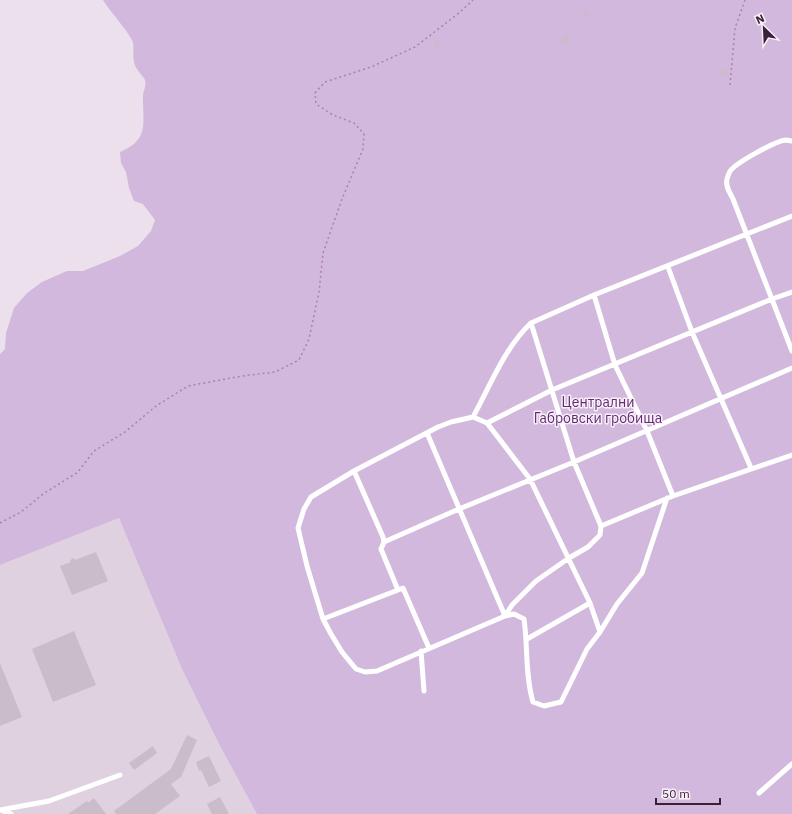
<svg xmlns="http://www.w3.org/2000/svg" width="792" height="814" font-family="'IBM Plex Sans',sans-serif">
<style>
.built{fill:#dfd1df}
.green{fill:#d2b8dd}
.building{fill:#cbbccc}
.lines{fill:none;stroke-linecap:round;stroke-linejoin:round}
.path{stroke:#b07faa;stroke-width:1.5;stroke-dasharray:2 3;stroke-linecap:butt}
.service{stroke:#fff;stroke-width:5}
.labels{text-anchor:middle;dominant-baseline:central;stroke-width:3;stroke-linejoin:round;paint-order:stroke}
.park-label{font-size:14px;fill:#652974;stroke:#f7f0f8}
</style>
<rect width="100%" height="100%" fill="#ebe0eb"/>
<path class="built" d="M119 518 182 669 219 744 257 814H0V565Z"/>
<path class="green" d="M103 0H792V814H257L219 744 182 669 119 518 0 565V354L5 349 6 333 14 308 27 293 42 282 67 271H83L120 256 138 246 151 231 155 220 143 204 134 201 129 188 126 172 121 163 120 152C149 140 143 124 143 98 142 92 147 87 145 80 142 74 135 69 134 62 132 55 135 46 132 40 124 26 112 14 103 0Z"/>
<path class="building" d="M584 11 589 12V17H583Z
M563 36H568V44H562Z
M438 39 440 46 436 47 434 41Z
M727 69 726 75H720V70Z
M96 552 108 581 72 595 60 566 71 562 70 560 74 558 75 560Z
M74 631 96 685 53 702 32 649Z
M0 663 22 717 0 726Z
M187 735 197 740 181 777 171 784 180 796 155 814H116L114 811 171 769Z
M153 746 157 753 134 770 129 763Z
M209 756 221 781 209 787 201 770 199 771 196 762Z
M220 797 229 814H212L207 804Z
M94 798 106 814H68L87 801 88 803Z"/>
<g class="lines">
<path class="path" d="M730 85 735 28 745 0
M0 523 21 512 43 494 78 472 94 451 125 432 156 406 188 386 242 376 275 372 299 360 309 339 319 292 323 253 342 199 363 149 364 134 354 123 333 115 316 104 315 93 325 82 371 67 415 47 459 13 473 0"/>
<path class="service" d="M792 141C790 141 788 140 786 140 775 141 738 162 731 170 729 172 728 176 727 179 725 186 730 193 733 199L792 351
M668 267 692 332 751 468
M594 295 615 365 647 431 673 496
M531 323 574 462 601 526
M473 417C490 386 505 347 531 323L594 295 792 216
M487 423 552 390 772 299 792 292
M427 433 505 616 514 614 524 619C528 647 525 675 533 702L544 706 561 702 587 649 600 632 617 604 642 573 667 498
M354 471 311 497 304 509 298 528 307 566 323 619 331 634 342 652 356 669 365 672 377 671 505 616 512 605 536 581 569 558 588 547 600 535 601 526 673 496 792 455
M384 542 459 509 574 462 792 368
M323 619 398 590
M527 639 590 603
M429 648 403 588 398 590 381 549 384 542 383 537 354 471 438 427 451 422 473 417 487 423 530 479 590 603 600 632
M421 651 424 691
M759 793 792 764
M0 810 49 801 120 775
M1 810 11 814"/>
</g>
<g class="labels">
<g class="park-label">
<text x="598" y="402">Централни<tspan x="598" dy="16">Габровски гробища</tspan></text>
</g>
</g>
<g transform="translate(764 28) rotate(336)" stroke="#f7f0f8" stroke-width="3" paint-order="stroke">
<path d="M0-3L7 15L0 10L-7 15Z" fill="#3c2038"/>
<text y="-6" font-size="11" font-weight="bold" text-anchor="middle" fill="#3c2038">N</text>
</g>
<path d="M656 798v6h64v-6" fill="none" stroke="#3c2038" stroke-width="2"/>
<text x="662" y="798" font-size="12" fill="#3c2038" stroke="#f7f0f8" stroke-width="3" paint-order="stroke">50 m</text>
</svg>
